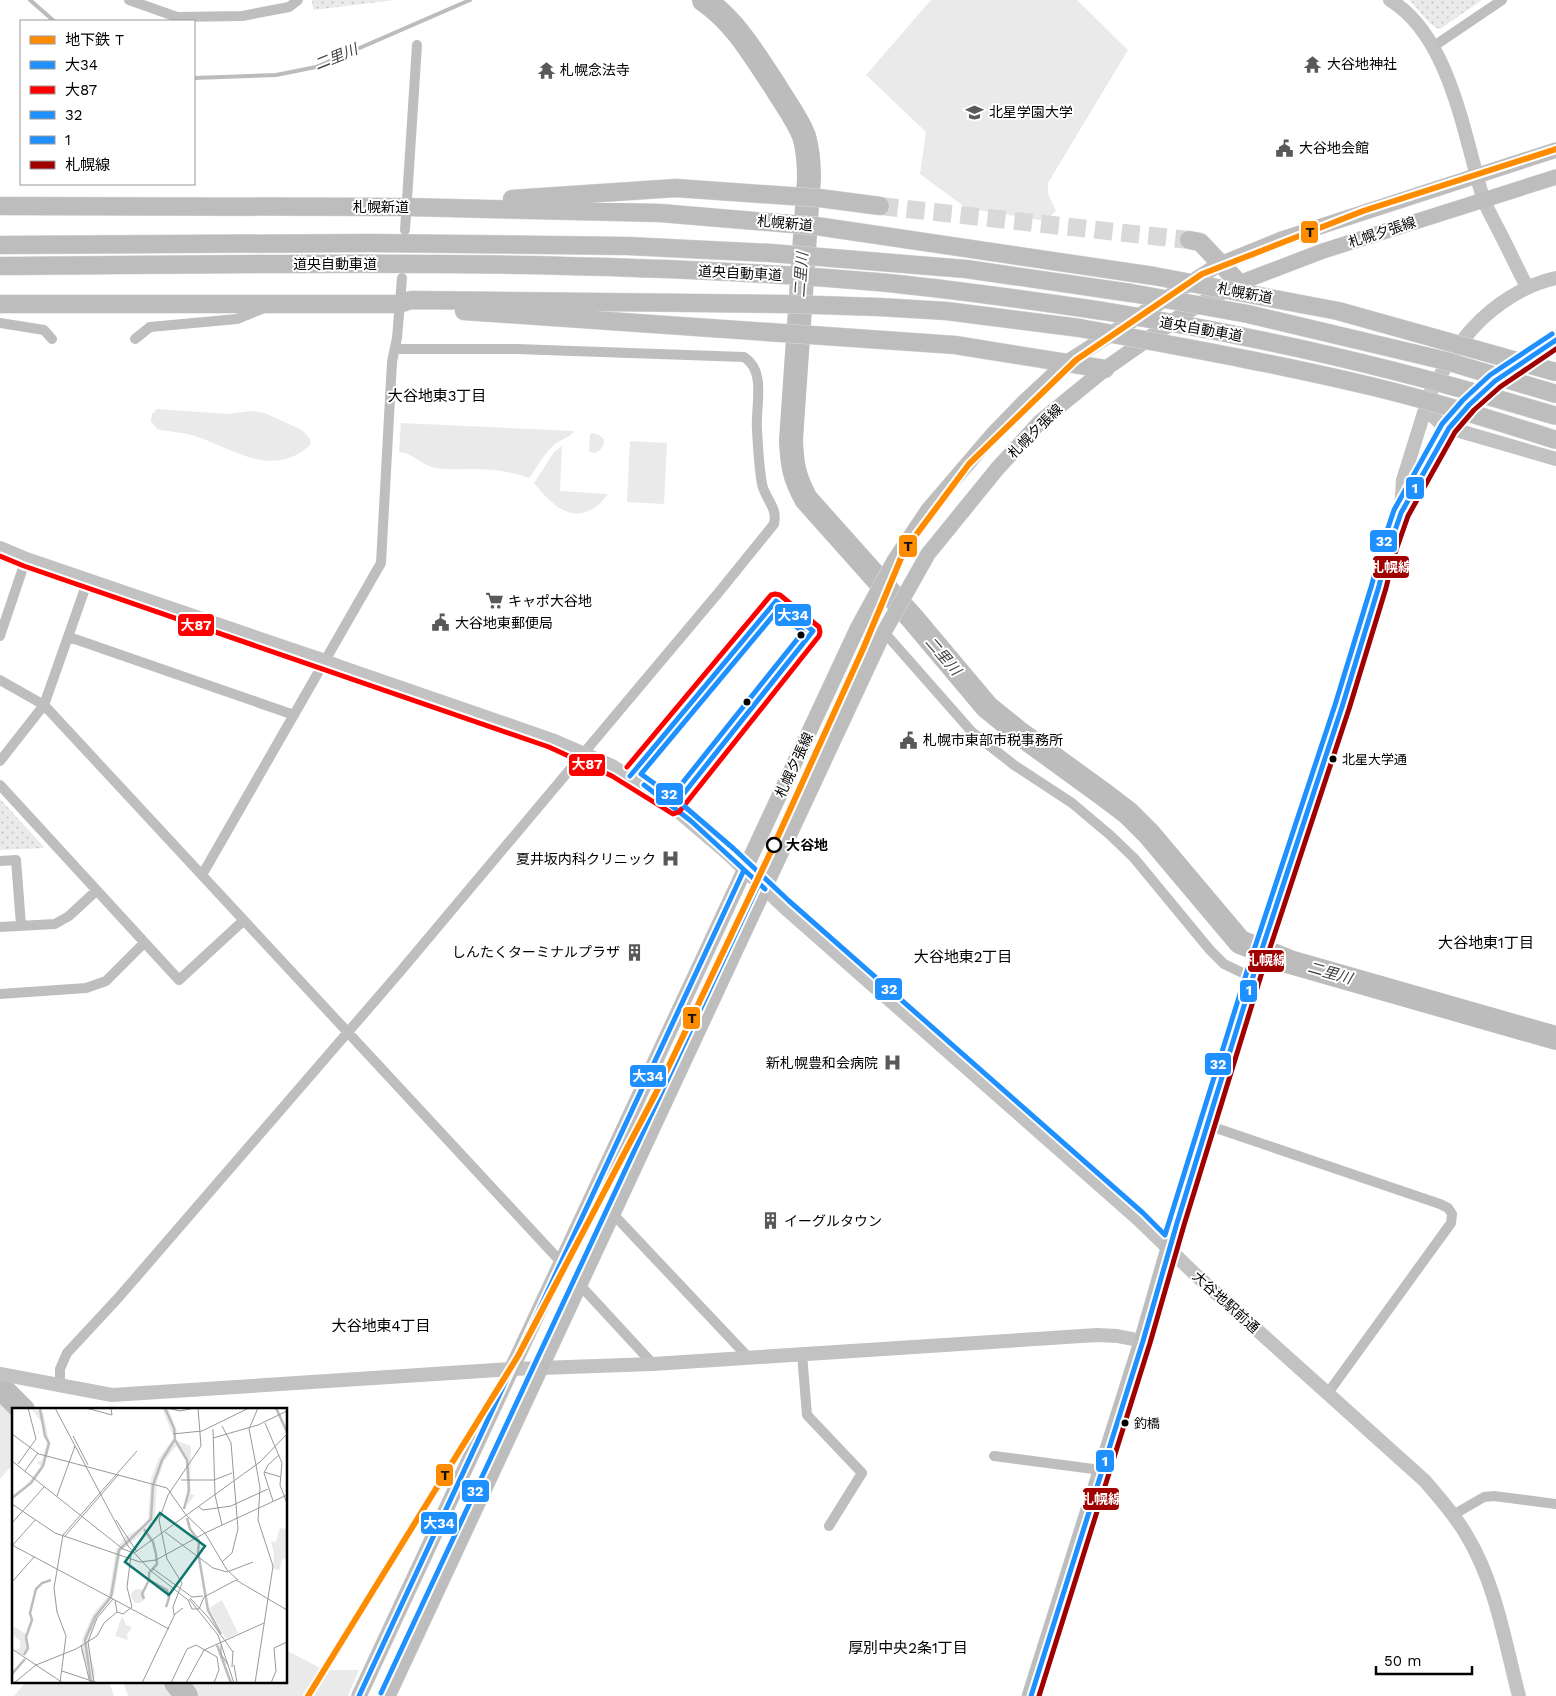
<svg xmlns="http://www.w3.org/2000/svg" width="1556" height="1696" font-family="'Work Sans','Noto Sans JP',sans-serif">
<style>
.grass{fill:#eaeaea}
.park{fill:url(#park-dots)}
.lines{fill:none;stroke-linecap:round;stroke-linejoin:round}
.stream{stroke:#bcbcbc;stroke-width:4}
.river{stroke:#bcbcbc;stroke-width:24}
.highway-tunnel{stroke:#d9d9d9;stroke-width:18;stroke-dasharray:18 9;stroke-linecap:butt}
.primary-casing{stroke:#dbdbdb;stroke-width:16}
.highway-casing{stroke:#dbdbdb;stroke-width:19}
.street{stroke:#bebebe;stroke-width:10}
.secondary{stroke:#c2c2c2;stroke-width:14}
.primary{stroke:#bdbdbd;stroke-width:15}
.highway{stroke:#bdbdbd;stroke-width:18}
.highway-bridge-casing{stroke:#dbdbdb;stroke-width:19;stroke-linecap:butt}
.highway-bridge{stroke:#bdbdbd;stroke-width:18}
.bus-1-casing{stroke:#fff;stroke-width:9}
.bus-2-casing{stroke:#fff;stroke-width:9}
.bus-3-casing{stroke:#fff;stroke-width:9}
.bus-4-casing{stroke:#fff;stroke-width:9}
.bus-5-casing{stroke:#fff;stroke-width:9}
.bus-1{stroke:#1e90ff;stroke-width:5}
.bus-2{stroke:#f00;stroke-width:5}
.bus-3{stroke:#1e90ff;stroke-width:5}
.bus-4{stroke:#1e90ff;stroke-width:5}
.bus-5{stroke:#a00000;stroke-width:5}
.metro-1-casing{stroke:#fff;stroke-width:10}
.metro-1{stroke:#ff8c00;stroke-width:6}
.bus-dot{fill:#000;stroke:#fff;stroke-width:2}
.stop-dot{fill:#fff;stroke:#000;stroke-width:2.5}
.labels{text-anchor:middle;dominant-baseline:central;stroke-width:4;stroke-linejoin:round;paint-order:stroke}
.bus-label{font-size:13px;fill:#000;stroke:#fff;text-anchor:start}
.poi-label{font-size:14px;fill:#000;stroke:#fff;text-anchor:start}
.street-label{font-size:14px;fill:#000;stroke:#fff}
.stop-label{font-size:14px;font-weight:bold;fill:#000;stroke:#fff;text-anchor:start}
.water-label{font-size:15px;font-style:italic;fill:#414141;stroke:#fff}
.neighbourhood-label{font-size:15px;fill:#000;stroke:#fff}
.inset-river{fill:none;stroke:#bcbcbc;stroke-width:2.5}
.inset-road{fill:none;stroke:#999;stroke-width:1}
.view{fill:#0f766e;fill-opacity:0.15;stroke:#0f766e;stroke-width:2.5}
.inset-edge{fill:none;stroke:#000;stroke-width:2.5}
.line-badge{stroke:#fff;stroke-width:2}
.badge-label{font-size:14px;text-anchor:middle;font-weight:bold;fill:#fff}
.pale-badge-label{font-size:14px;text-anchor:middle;font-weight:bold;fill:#111}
</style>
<defs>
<pattern id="park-dots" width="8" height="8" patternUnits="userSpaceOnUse" patternTransform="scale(1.25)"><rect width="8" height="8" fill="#eaeaea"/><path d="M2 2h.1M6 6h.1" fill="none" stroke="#c7c7c7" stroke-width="1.8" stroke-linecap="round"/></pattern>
</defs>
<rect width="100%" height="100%" fill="#fff"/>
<path class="grass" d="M931 0H1077L1128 50 1048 183V194L1056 211 1045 221 966 208 920 174 926 132 866 75Z
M157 409 227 414 251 411 265 413 302 430 310 439 311 444C274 480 234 449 195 436 183 432 169 432 157 429L151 421 152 414Z
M401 423 574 431C569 439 557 440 551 448 542 457 536 469 529 478 511 471 490 469 470 469 458 469 447 470 435 468 421 465 413 453 399 452Z
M593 433 599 435 604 439C605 446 601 450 595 453L589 452 590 434Z
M630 441 667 443 664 504 627 502Z
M562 446 560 491 608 494C604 498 601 503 597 506 570 526 550 502 534 483L554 452Z
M0 1394 16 1410H14V1463L0 1479Z
M286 1650 324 1670H359L348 1696H128L123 1682H286Z
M26 1682H109L114 1696H14Z"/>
<path class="park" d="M312 0H395L313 10Z
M1409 0H1482L1440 29C1428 26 1419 8 1409 0Z
M0 799 44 847V848L0 850Z"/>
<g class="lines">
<path class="stream" d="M30 0 54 21
M194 78 276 75 316 67 470 0"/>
<path class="river" d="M704 0C736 22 754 55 775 86 785 103 797 118 804 136 808 150 809 164 809 178L791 440C792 465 794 477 806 499L913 619 987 707 1019 733 1103 794 1128 813 1149 834 1240 942 1290 962 1556 1038
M0 1387 23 1410
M176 1682 186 1696"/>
<path class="highway-tunnel" d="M880 206 1189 240"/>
<defs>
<path id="primary" d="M359 1696 858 627 894 561 928 510 993 434 1025 401 1066 363 1218 265 1282 239 1556 150
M388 1696 884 632 928 554 997 469 1040 422 1105 369 1188 311 1239 283 1323 251 1556 177"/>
<path id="highway" d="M512 199 676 188 819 198 880 206
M0 206 407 207 660 213 816 226 1154 276
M1189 240 1200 242 1239 283
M0 245 371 243 628 246 771 253 966 269 1131 293
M0 266C292 264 586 257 877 282 953 289 1028 300 1103 311
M0 304H399L411 300 785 304 879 307 946 311 1080 328
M464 311 955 345 1105 369
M1031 1696 1143 1341 1177 1223 1256 967 1342 707 1379 586 1386 557 1401 513 1449 428 1469 405 1495 381 1556 340"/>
</defs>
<use href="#primary" class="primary-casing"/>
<use href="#highway" class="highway-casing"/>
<path class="street" d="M129 0 177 17 242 16 289 7 298 0
M1434 46 1502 0
M405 230 417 45
M0 323 44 330 52 339
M135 339 150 327 237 319 264 308
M884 632 972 732 1014 765 1072 803 1110 835 1134 858 1210 950 1224 964 1253 978
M0 636 26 559
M69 637 294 715
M0 680 44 705 561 1262
M0 761 44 705 88 580
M0 785 179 980 243 921
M0 861 16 860 21 925
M202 875 381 563 392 362 397 338 402 278
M0 927 55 924 69 916 96 891
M0 994 86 988 106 981 144 943
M1207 1125 1440 1204 1448 1208 1452 1214 1451 1223 1328 1393
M613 1214 748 1357
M580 1285 653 1364
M802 1354 807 1415 862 1473 829 1526
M60 1386V1369L67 1353 119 1297 399 973 719 592 774 524C778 507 765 499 762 484 759 467 758 448 757 430 755 407 767 371 744 357L516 349H395
M994 1456 1101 1470
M1453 1515 1484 1497 1494 1496 1556 1504"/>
<path class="secondary" d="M1390 0C1450 36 1464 136 1483 198 1487 209 1493 219 1498 229 1508 248 1517 268 1527 287
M1556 278C1526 284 1494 305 1474 327 1463 338 1455 352 1447 365 1439 377 1430 389 1427 403 1431 416 1437 422 1449 428L1556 459
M1401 512 1403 480 1427 403
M0 548 26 559 325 661 341 667 552 740 612 766 646 787 673 807 727 853 784 907 1138 1219 1197 1276 1425 1481C1440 1499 1456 1516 1467 1536 1496 1584 1505 1643 1519 1696
M0 1374 112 1395 512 1369 653 1364 1097 1335 1117 1336 1143 1341"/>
<use href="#primary" class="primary"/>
<use href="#highway" class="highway"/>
<defs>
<path id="highway-bridge" d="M1154 276 1338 311 1556 372
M1131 293 1248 314 1446 361 1556 394
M1103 311C1150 319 1198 327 1245 337 1350 358 1453 385 1556 416
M1080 328C1177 346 1274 363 1370 386 1433 401 1494 420 1556 440"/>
</defs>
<use href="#highway-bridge" class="highway-bridge-casing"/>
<use href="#highway-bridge" class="highway-bridge"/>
<defs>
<path id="bus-1" d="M630 776 776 601 813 631 673 807
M644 785 691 821 765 889
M359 1696 744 870"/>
<path id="bus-2" d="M0 556 24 566 549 747 612 776 673 814 679 812 819 636 820 632 819 627 780 595 775 594 771 595 627 767"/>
<path id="bus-3" d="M777 611 803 632 672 796 641 774Z
M684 806 734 849 789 901 1143 1213 1165 1235 1249 965 1335 705 1372 584 1379 555 1394 510 1442 424 1463 400 1490 375 1552 334
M381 1693 758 886"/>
<path id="bus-4" d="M1031 1696 1143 1341 1177 1223 1256 967 1342 707 1379 586 1386 557 1401 513 1449 428 1469 405 1495 381 1556 340"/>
<path id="bus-5" d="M1039 1696 1150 1343 1184 1225 1263 969 1349 709 1386 588 1393 559 1408 516 1455 432 1474 410 1500 387 1556 349"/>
</defs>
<use href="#bus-1" class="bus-1-casing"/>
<use href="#bus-2" class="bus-2-casing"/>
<use href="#bus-3" class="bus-3-casing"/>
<use href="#bus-4" class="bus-4-casing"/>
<use href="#bus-5" class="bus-5-casing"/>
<use href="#bus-1" class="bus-1"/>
<use href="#bus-2" class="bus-2"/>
<use href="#bus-3" class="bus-3"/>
<use href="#bus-4" class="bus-4"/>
<use href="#bus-5" class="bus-5"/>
<defs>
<path id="metro-1" d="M308 1696 518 1356 656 1093 774 845 863 649 904 551 969 464 1076 360 1202 274 1363 211 1556 149"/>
</defs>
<use href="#metro-1" class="metro-1-casing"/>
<use href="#metro-1" class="metro-1"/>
</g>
<defs>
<symbol id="temple-bare" viewBox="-9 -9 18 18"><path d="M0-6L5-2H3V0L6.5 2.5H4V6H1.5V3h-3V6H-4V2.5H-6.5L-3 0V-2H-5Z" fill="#595959" stroke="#fff" stroke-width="2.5" paint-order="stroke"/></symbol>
<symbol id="university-bare" viewBox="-9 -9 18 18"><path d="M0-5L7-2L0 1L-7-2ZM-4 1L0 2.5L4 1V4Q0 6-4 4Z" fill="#595959" stroke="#fff" stroke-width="2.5" paint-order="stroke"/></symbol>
<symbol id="civic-bare" viewBox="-9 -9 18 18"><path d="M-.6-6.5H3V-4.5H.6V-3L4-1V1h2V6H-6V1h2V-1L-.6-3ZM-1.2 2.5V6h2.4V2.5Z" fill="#595959" stroke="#fff" stroke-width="2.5" paint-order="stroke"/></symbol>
<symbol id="supermarket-bare" viewBox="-9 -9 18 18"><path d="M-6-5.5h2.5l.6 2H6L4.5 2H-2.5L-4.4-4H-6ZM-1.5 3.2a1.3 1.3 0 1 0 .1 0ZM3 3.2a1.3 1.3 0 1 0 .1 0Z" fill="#595959" stroke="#fff" stroke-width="2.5" paint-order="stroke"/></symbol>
<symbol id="hospital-bare" viewBox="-9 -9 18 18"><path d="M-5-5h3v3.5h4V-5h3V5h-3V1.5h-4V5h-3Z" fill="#595959" stroke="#fff" stroke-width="2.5" paint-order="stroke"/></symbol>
<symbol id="building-bare" viewBox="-9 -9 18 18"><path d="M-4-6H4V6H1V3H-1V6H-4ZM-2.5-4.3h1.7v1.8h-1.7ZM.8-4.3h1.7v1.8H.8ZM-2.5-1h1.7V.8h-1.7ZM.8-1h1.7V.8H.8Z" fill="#595959" stroke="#fff" stroke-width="2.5" paint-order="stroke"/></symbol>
</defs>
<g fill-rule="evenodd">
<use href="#temple-bare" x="1300" y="52" width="25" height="25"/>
<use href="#temple-bare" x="534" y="58" width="25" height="25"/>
<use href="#university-bare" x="962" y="100" width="25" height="25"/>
<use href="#civic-bare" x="1272" y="136" width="25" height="25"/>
<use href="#supermarket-bare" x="482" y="588" width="25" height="25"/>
<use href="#civic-bare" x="428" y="610" width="25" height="25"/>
<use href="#civic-bare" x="896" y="728" width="25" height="25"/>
<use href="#hospital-bare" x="658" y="846" width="25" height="25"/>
<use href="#building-bare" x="622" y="940" width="25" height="25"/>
<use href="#hospital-bare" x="880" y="1050" width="25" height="25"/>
<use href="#building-bare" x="758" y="1208" width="25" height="25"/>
</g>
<g class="bus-dot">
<circle cx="801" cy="635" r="4.5"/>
<circle cx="747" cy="702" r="4.5"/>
<circle cx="1333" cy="759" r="4.5"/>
<circle cx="1125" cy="1423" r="4.5"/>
</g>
<circle class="stop-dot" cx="774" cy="845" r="7"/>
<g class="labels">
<g class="bus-label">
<text x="1342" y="759">北星大学通</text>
<text x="1134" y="1423">釣橋</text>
</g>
<g class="poi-label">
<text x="1327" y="64">大谷地神社</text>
<text x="560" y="70">札幌念法寺</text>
<text x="989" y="112">北星学園大学</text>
<text x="1299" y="148">大谷地会館</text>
<text x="508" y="601">キャポ大谷地</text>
<text x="455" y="623">大谷地東郵便局</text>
<text x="923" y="740">札幌市東部市税事務所</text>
<text x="656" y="859" text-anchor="end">夏井坂内科クリニック</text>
<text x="620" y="952" text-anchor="end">しんたくターミナルプラザ</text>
<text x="878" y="1063" text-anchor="end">新札幌豊和会病院</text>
<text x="784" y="1221">イーグルタウン</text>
</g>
<g class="street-label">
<text x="381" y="207">札幌新道</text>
<text transform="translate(785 223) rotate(5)">札幌新道</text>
<text transform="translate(1382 232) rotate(-18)">札幌夕張線</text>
<text x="335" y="264">道央自動車道</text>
<text transform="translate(740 273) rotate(3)">道央自動車道</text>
<text transform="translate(1245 293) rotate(11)">札幌新道</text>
<text transform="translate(1201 329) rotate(10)">道央自動車道</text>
<text transform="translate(1035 431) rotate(-45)">札幌夕張線</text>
<text transform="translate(794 765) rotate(-65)">札幌夕張線</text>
<text transform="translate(1226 1302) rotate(42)">大谷地駅前通</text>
</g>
<g class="stop-label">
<text x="786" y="845">大谷地</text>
</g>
<g class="water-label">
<text transform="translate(336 57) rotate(-22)">二里川</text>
<text transform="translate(801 275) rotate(-86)">二里川</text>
<text transform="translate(943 656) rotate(49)">二里川</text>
<text transform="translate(1330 973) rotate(16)">二里川</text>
</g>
<g class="neighbourhood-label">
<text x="437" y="396">大谷地東3丁目</text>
<text x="1486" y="943">大谷地東1丁目</text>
<text x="963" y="957">大谷地東2丁目</text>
<text x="381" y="1326">大谷地東4丁目</text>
<text x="908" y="1648">厚別中央2条1丁目</text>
</g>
</g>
<g transform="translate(12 1408)">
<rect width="275" height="275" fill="#fff"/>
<path d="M150 0H156L166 26 160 25ZM20 1 31 4 38 37 32 58 9 84 29 58 25 55 30 52 35 36 30 15ZM165 33 179 38 178 86 183 87 175 97V50ZM159 34 165 37 152 53 145 74 143 109 135 122 109 143 102 186 85 209 75 235 83 264 82 275H76L77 263 69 244 71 229 81 206 97 187 104 141 114 128 130 119 136 112 139 71 147 50ZM268 120 275 121V152L272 150 269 154 268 162 261 161 262 145 259 133 264 134ZM119 188a7 7 0 1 1 14 0a7 7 0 1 1-14 0ZM210 192 226 225 214 231 197 200ZM110 208 114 217 120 219 115 226 116 232 103 228ZM0 218 15 226 16 239 12 248 3 242 8 240V233L0 226Z" fill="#eaeaea"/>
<path class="inset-river" d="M264 0 275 24M163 32 175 52 177 82 172 101M0 90 19 75 31 58 37 35 33 28 28 1M175 110 178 121 187 133 186 144 196 202 209 226M132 121 141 134 144 146 145 156 137 165V172M132 191 130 186 137 172 155 182 157 190 154 199M205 237 219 275M12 247 16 240 14 229 20 212 18 205 24 181 30 175 39 172M0 266 13 251M79 275 73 232 83 209 99 189 107 142 139 111 141 77 150 52 163 31 162 20 153 0"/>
<path class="inset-road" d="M43 0 116 138 139 163 176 192 180 201H187L192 189 224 172 275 202M74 0 100 7 99 0M155 0 168 3 183 0M253 15 270 55 268 77 275 95M201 21 203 87M0 26 27 46 155 80 174 107 193 125 275 87M161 26 190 23 237 0M61 28 76 57M201 30 246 17 275 3M0 53 111 141 122 145 248 54 275 26M6 56 24 31 16 0M244 57 237 21 246 0M13 63 26 45M252 64 269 69M169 72H202L220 65M203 87 210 117M45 88 63 38M261 93 252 65 256 57 267 47M0 96 43 125 128 154 144 152 193 125 215 162 226 172M187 99 191 102 219 98 256 81M104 112 125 144M0 115 32 79M153 124 201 160 215 164 241 154M53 128 107 66M0 137 157 221M0 138 23 112M210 154 220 145 226 121 219 35 210 18M140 160 180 189 191 188M0 174 22 149M178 190 196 209 221 244M177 191 206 227 222 275M103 192 105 204 111 206 120 199 115 179 119 147M162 207 161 199 170 175 155 151 147 112 156 87 189 38 186 0M69 237 77 271M209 237V246L216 257M0 241 51 275M222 257 225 275M220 259 221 243M50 263 86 275M2 275 24 257 64 241 85 228 92 215 105 204M48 275 54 228 45 204 42 180 51 127 125 43M82 275 76 234 85 210 101 191M130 275 163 206 171 200M159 275 175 241 184 237 205 249 207 262 202 275M174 275 192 242 252 215M243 275 261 158 246 112 248 80 244 57M259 275 264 263 262 240 275 234"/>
<path class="view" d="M148 105 193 138 157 187 113 154Z"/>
<rect width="275" height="275" class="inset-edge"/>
</g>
<g class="line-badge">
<rect x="1300" y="220" width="19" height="24" rx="5" fill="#ff8c00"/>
<rect x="1405" y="476" width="20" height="24" rx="5" fill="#1e90ff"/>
<rect x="1369" y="529" width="29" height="24" rx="5" fill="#1e90ff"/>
<rect x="898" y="534" width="20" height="24" rx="5" fill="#ff8c00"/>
<rect x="1372" y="555" width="38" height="24" rx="5" fill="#a00000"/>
<rect x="774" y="603" width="38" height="24" rx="5" fill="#1e90ff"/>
<rect x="177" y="613" width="38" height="24" rx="5" fill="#f00"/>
<rect x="568" y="753" width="38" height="24" rx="5" fill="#f00"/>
<rect x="655" y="782" width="29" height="24" rx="5" fill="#1e90ff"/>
<rect x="1247" y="949" width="38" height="24" rx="5" fill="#a00000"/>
<rect x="874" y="977" width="29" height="24" rx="5" fill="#1e90ff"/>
<rect x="1239" y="979" width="19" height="24" rx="5" fill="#1e90ff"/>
<rect x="682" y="1006" width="19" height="24" rx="5" fill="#ff8c00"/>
<rect x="1204" y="1052" width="28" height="24" rx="5" fill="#1e90ff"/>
<rect x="629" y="1064" width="38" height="24" rx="5" fill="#1e90ff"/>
<rect x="1095" y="1449" width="20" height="24" rx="5" fill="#1e90ff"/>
<rect x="435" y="1463" width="19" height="24" rx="5" fill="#ff8c00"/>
<rect x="461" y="1479" width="29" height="24" rx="5" fill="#1e90ff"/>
<rect x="1082" y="1487" width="38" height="24" rx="5" fill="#a00000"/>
<rect x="420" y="1511" width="38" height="24" rx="5" fill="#1e90ff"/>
</g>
<g class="badge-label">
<text x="1415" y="493">1</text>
<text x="1384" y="546">32</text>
<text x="1391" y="572">札幌線</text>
<text x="793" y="620">大34</text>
<text x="196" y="630">大87</text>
<text x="587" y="769">大87</text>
<text x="669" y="799">32</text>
<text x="1266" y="965">札幌線</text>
<text x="889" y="994">32</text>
<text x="1249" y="995">1</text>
<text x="1218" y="1069">32</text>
<text x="648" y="1081">大34</text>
<text x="1105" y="1466">1</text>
<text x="475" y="1496">32</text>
<text x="1101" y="1504">札幌線</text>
<text x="439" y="1528">大34</text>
</g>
<g class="pale-badge-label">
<text x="1310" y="237">T</text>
<text x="908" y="551">T</text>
<text x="692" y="1023">T</text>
<text x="445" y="1480">T</text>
</g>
<rect x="20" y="20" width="175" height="165" fill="#ffffff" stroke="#999999"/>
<rect x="30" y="36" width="25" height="8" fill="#ff8c00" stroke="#999999"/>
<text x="65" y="45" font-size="15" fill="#000000">地下鉄 T</text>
<rect x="30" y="61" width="25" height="8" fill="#1e90ff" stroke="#999999"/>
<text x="65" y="70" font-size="15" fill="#000000">大34</text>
<rect x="30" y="86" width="25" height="8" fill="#ff0000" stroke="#999999"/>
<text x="65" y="95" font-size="15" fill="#000000">大87</text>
<rect x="30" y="111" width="25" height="8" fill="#1e90ff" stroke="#999999"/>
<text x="65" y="120" font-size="15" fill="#000000">32</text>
<rect x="30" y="136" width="25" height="8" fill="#1e90ff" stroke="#999999"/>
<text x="65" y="145" font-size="15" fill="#000000">1</text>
<rect x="30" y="161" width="25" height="8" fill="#a00000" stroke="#999999"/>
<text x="65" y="170" font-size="15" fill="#000000">札幌線</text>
<path d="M1376 1666v8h96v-8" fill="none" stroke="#000000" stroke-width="2.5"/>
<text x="1384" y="1666" font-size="15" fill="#000000" stroke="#ffffff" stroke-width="4" paint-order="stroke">50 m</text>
</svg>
